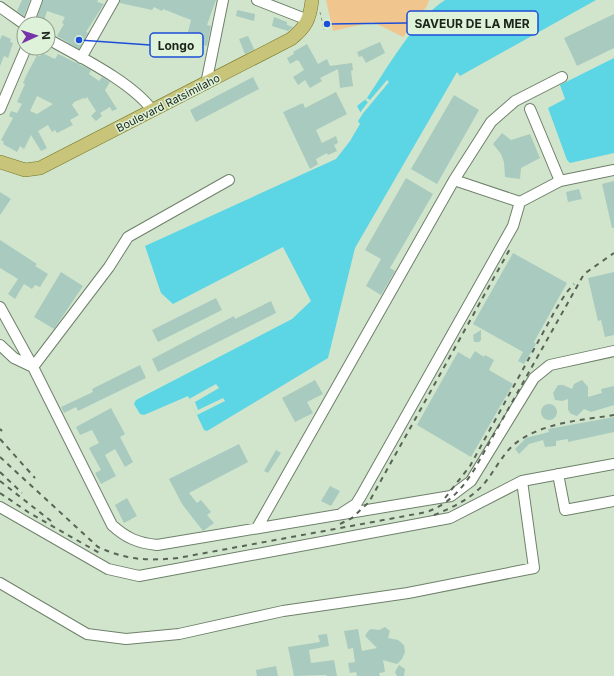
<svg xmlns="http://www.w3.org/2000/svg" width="614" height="676" font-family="Inter,sans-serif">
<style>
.green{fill:#f0c68e}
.water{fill:#5cd5e5}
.pier{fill:#d1e5cc}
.building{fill:#a8cabf;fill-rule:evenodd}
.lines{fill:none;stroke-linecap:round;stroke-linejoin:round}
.minor-casing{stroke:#6e806a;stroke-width:12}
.major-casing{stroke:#747420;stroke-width:14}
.path{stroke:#889784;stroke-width:1;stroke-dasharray:3 3;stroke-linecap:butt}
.minor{stroke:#fff;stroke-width:10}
.major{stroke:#c8c57b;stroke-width:13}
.rail{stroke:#586456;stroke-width:2;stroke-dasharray:5 5;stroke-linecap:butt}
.labels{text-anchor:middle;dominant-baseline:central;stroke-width:3;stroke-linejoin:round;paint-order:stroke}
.street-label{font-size:11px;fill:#1b231a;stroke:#def2d9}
.leader{fill:none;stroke:#1d4ed8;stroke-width:1.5}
.callout-dot{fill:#1d4ed8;stroke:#def2d9;stroke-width:1.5}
.callout{fill:#def2d9;stroke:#1d4ed8;stroke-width:1.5}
.callout-label{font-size:12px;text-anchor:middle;font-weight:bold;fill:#1b231a}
</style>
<rect width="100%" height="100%" fill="#d1e5cc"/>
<path class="green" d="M326 0H429L427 6 403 37 373 22 333 31Z"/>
<path class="water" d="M445 0H596L460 76 457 72 355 248 328 358 207 431 204 430 188 396 144 415 140 414 134 404 136 400 292 319 311 301 283 247 173 304 161 293 145 246 336 159 350 141 360 124 358 121 362 115 357 106 367 98C388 67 414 20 445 0Z
M614 58V153L570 163 567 160 548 108 565 99 560 85Z"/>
<path class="pier" d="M387 80 389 82 360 117 359 114 368 102 365 100 367 98 370 100Z
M216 384 219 388 195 402 198 410 223 398 225 401 197 415 189 399Z"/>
<path class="building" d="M22 0H30L24 16 17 11Z
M43 0H98L97 2 104 4 86 32 88 33 79 49 57 36 64 24 62 23 65 17 47 11 43 24H35Z
M120 0H216L207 25 211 26 207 46 194 43 196 33 188 32 191 20 163 9 162 11 154 7 152 10 120 3Z
M237 10 255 14 254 21 236 16Z
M614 14V48L577 66 564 38Z
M274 17 287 22V25L293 27 288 31 272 26Z
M2 35 11 39 10 42 13 43 8 58 4 56 0 66V40Z
M248 36 254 49 245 54 239 39Z
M380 42 385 53 366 63 362 56 359 57 357 52Z
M307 44 318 64 327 59 330 66 352 63 353 70 351 71 353 86 340 88 338 69 320 78 322 81 310 88 305 80 298 85 293 77 304 70 299 61 297 60 290 64 287 58 294 54 293 52Z
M42 53 55 59 58 54 91 70 89 74 99 81 102 77 110 82 105 90 117 109 112 111 110 107 100 113 102 116 96 121 91 116 96 111 87 97 85 99 84 98 74 102 72 105 79 115 70 120 73 125 57 133 55 130 52 132 48 125 38 131 47 148 41 151 31 135 24 149 20 146 17 152 3 144 4 142 1 140 13 118 9 116 11 111 17 113 22 104 17 102 25 84 23 83 26 76 37 55 40 56ZM37 96 53 104 37 114 30 111Z
M253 77 259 89 196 122 190 110Z
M336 92 347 114 316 130 322 143 336 136 338 143 334 145 337 151 328 155 327 153 316 159 318 164 310 169 283 112 303 103 305 108Z
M454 95 479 110 437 184 411 169Z
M502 133 511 140 530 134 540 158 521 168 520 179 505 177 504 162 501 154 493 144Z
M406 178 433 194 390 268 395 271 381 295 366 286 381 259 365 250Z
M614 181V228H612L602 184Z
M579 189 582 199 568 202 566 192Z
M0 192 11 199 0 215Z
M0 240 37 264 35 266 48 274 40 287 35 285 32 289 24 284 15 299 8 294 18 279 0 268Z
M513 253 567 283 534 342 536 344 524 364 518 361 523 352 473 324Z
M61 272 83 286 54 329 34 317Z
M614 272V335L605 337 601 320 598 321 588 278Z
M216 298 222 310 158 342 152 330Z
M271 301 276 313 158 372 152 359 234 316 235 319Z
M481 330V340L479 342H474L473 335Z
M475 351 484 357 485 355 494 360 489 370 513 384 471 457 417 425 458 352 470 359Z
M140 365 146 378 78 411 76 407 64 413 61 407 93 392 92 389Z
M315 380 323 394 307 402 313 413 295 422 282 398Z
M582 380 588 387V397L602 393 601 389 614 386V405L591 412 584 409 577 416 571 414 568 410V399L562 401 555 400 553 393 558 385H563L572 389 574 384Z
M541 412a8 8 0 1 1 16 0a8 8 0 1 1-16 0Z
M111 408 125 434 120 437 133 462 125 467 115 449 105 455 116 476 101 484 95 473 101 470 89 448 99 443 92 430 80 435 76 427Z
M614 417V432L568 442V439L556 441V446L545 447 543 440 529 444 519 454 515 449 526 438 549 432 548 429Z
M239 444 248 462 189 493 197 503 201 500 211 512 207 515 214 523 203 531 182 504 169 479Z
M276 450 281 453 268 473 264 471Z
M330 486 340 491 331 506 321 501Z
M127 498 137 516 124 523 115 505Z
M385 627 390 631 388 638 398 640 404 645 405 652 402 659 397 664 383 660 385 672 379 673 380 676H357L356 672 350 673 348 663 355 662 353 648 348 649 344 631 358 629 362 651 377 648 365 636 368 631 371 629 379 630Z
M327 634 329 646 309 650 311 663 334 660 337 676H327L326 675 294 676 288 647 320 642 318 635Z
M399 665 405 669 404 676H397L395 672Z
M276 666 278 676H257L256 670Z"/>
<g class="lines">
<defs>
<path id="minor" d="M257 0 308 20
M0 7 24 24
M28 24 37 0
M48 39C78 56 132 82 152 110
M81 58 114 0
M206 84 223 0
M0 109 26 48
M530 109 560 181
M454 180 520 202 560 181 614 170
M0 307 33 367 112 525C126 538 138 543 157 545L451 496 471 481 534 378 550 365 614 351
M0 345 14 358 33 367 109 267 128 237 229 180
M558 474 565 510 614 501
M0 507 108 569 139 576 450 518 522 481 614 464
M342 513 356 504 361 496 513 226 520 202
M257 528 454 180 491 122 515 101 562 77
M0 583 87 634 126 639 179 634 283 611 408 593 534 568 522 481"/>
<path id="major" d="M0 162 25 170 40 168 291 39C306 27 310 19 312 0"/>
</defs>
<use href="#minor" class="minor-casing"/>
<use href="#major" class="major-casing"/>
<path class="path" d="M320 12 324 30"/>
<use href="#minor" class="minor"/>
<use href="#major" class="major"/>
<path class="rail" d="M0 429 2 431
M0 439 35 478
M0 457 98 547C127 560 146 561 178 558L427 512C450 503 461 490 474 470L584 274 614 253
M0 472 22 493
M0 481 51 521
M0 493 28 512 101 554
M445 498 470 466 556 309 566 293 574 284
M434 515C452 508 470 499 483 485 496 470 503 451 520 440 547 422 583 420 614 415
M340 524 352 518 369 502 511 247"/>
</g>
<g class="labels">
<g class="street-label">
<text transform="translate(168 103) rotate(-27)">Boulevard Ratsimilaho</text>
</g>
</g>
<path class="leader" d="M327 24L407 23M79 40L150 45"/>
<g class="callout-dot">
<circle cx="327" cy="24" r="4"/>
<circle cx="79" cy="40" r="4"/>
</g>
<g class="callout">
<rect x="407" y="11" width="131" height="24" rx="4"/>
<rect x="150" y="33" width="53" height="24" rx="4"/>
</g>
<g class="callout-label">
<text x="472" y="28">SAVEUR DE LA MER</text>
<text x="176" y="50">Longo</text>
</g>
<g transform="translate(36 36) rotate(87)"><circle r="19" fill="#def2d9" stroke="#909f8d"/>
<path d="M0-3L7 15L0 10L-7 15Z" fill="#7734a8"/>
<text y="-6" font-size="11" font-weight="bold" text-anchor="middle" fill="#1b231a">N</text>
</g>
</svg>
